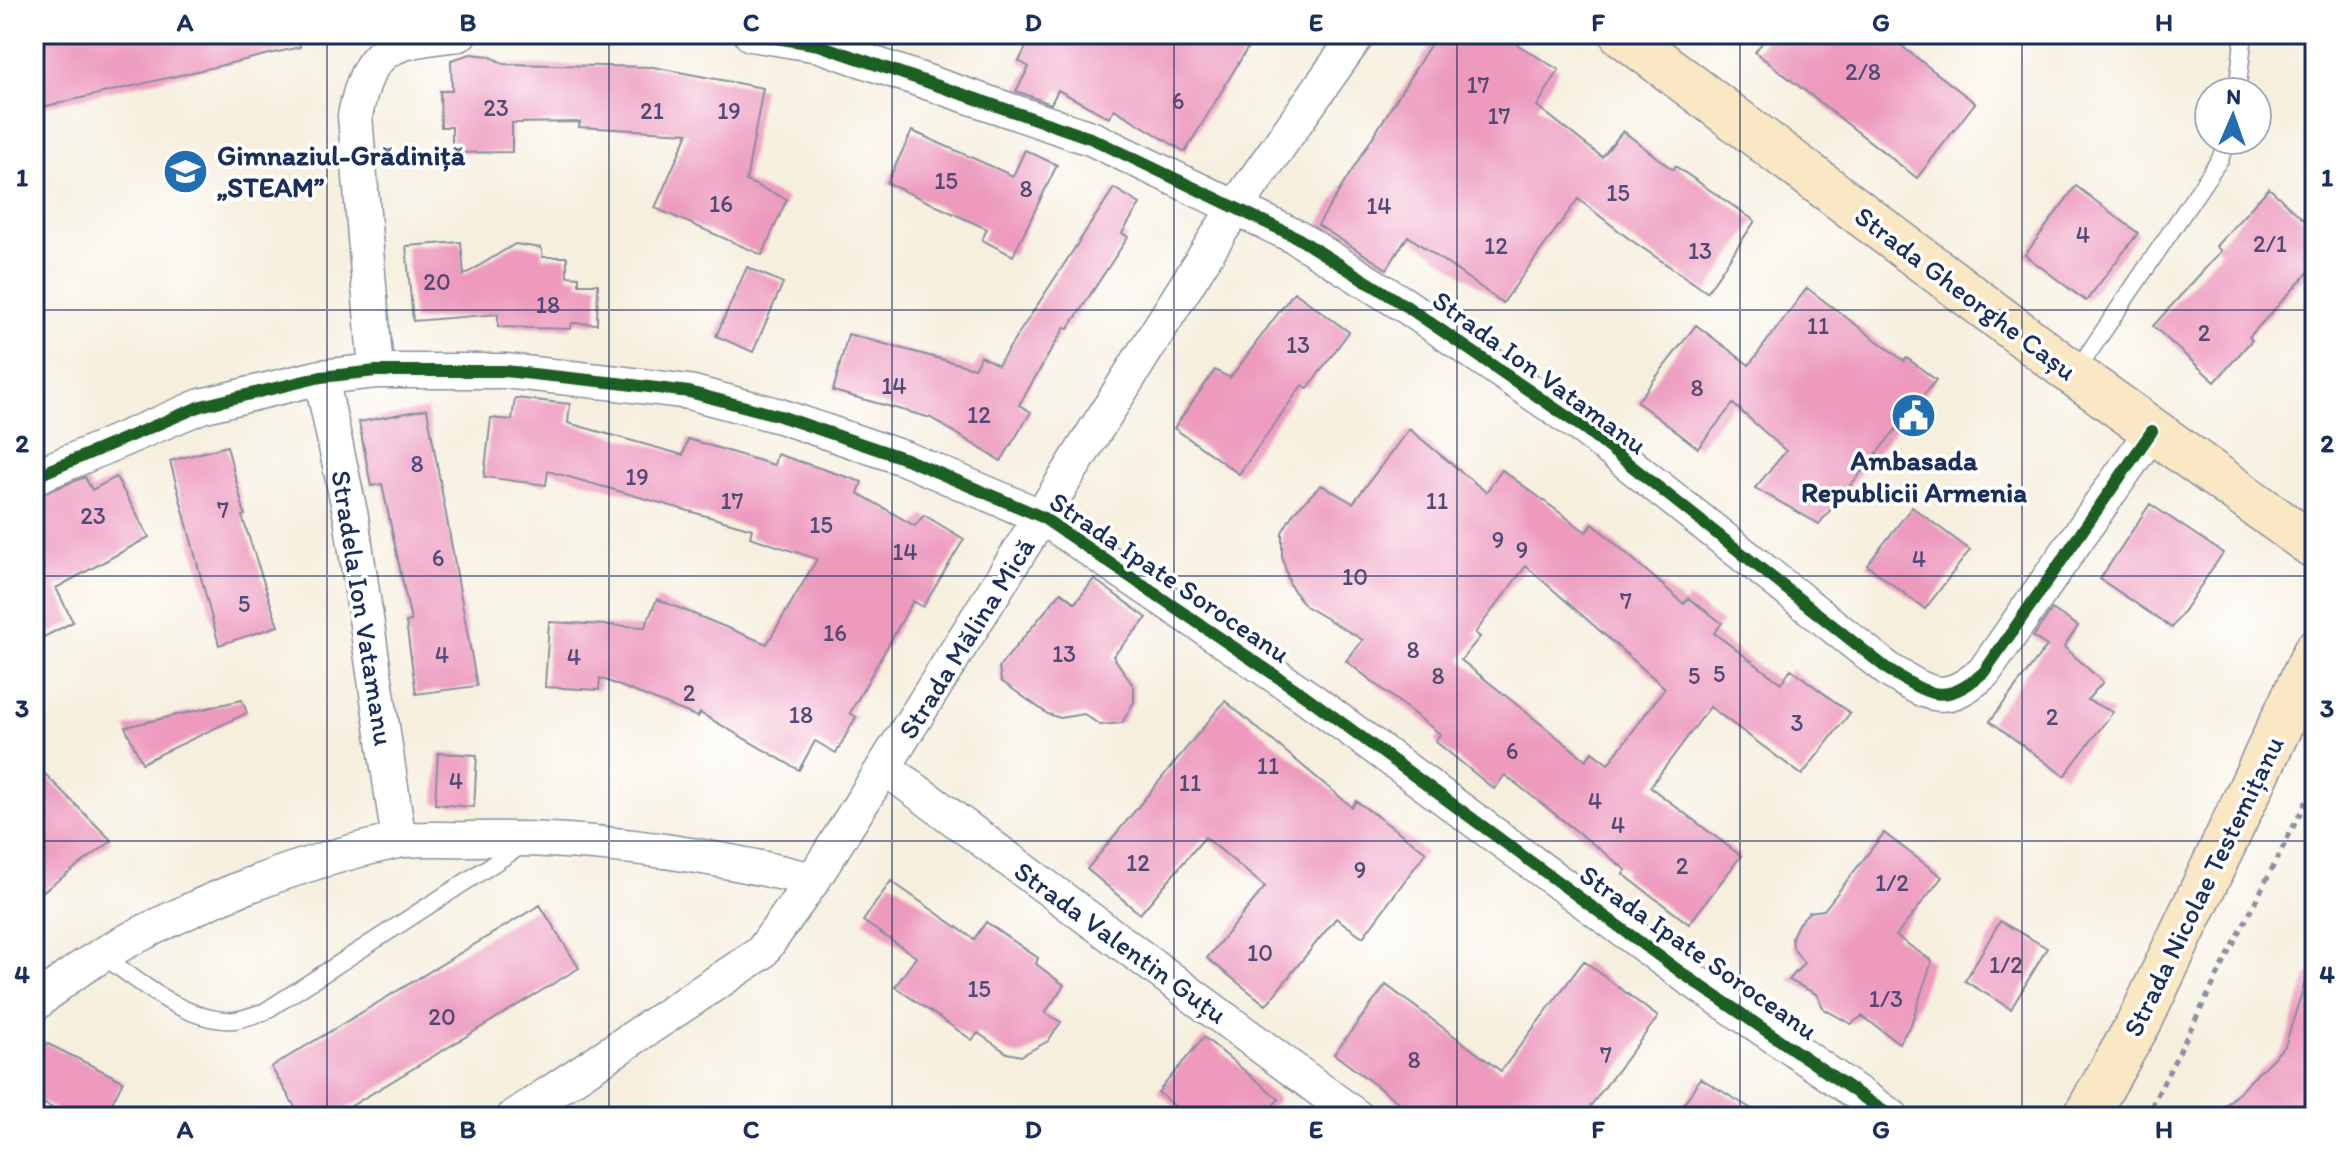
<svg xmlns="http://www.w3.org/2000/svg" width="2349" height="1151" font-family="Itim,sans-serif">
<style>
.building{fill:#ed9abd;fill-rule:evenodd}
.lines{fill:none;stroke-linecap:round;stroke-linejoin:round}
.lane-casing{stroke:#888f9e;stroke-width:19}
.street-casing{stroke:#888f9e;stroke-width:37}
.secondary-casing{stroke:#888f9e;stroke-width:47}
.path{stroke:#888f9e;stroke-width:5;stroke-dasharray:6 6;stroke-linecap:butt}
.lane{stroke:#fff;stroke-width:16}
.street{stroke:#fff;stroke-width:34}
.secondary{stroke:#fae7c3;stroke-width:44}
.cycleway-casing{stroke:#fff;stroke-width:17}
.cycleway{stroke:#1b5e20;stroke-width:12}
.grid{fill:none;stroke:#1b2f5e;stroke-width:2;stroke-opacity:0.55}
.labels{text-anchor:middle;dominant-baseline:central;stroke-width:7;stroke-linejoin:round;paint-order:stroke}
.number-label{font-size:24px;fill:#504a76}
.poi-label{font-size:28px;font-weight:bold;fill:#1b2f5e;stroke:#fff;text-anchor:start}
.street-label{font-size:28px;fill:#1b2f5e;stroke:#fff}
.neatline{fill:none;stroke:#1b2f5e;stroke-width:3}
.grid-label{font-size:26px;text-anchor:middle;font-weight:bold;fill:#1b2f5e}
</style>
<rect width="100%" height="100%" fill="#fff"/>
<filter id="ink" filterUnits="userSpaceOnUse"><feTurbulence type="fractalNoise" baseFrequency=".0125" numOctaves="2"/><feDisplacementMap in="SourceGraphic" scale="16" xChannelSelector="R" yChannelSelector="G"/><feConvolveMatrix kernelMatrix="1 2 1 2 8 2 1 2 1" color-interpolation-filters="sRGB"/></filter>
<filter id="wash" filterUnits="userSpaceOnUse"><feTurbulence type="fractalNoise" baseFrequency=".006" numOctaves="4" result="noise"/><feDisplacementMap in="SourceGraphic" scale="32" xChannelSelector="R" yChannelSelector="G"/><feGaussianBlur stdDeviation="1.8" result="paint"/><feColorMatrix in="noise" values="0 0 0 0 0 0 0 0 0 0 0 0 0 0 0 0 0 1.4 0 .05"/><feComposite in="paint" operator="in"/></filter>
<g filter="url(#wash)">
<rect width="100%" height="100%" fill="#f6efde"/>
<g id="blocks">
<path class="building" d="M34 34H299L300 47 34 109Z
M1033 34H1256L1185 152 1114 109 1109 118 1058 90 1051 104 1016 91 1029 67 1019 61Z
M1437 34H1500L1559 70 1537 106 1602 157 1623 131 1673 170 1675 166 1755 221 1707 292 1628 238 1578 199 1503 303 1408 236 1387 269 1318 225Z
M1769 34H1886L1975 103 1917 178 1755 52Z
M471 54 489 56 504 64 653 67 763 88 746 181 787 199 762 255 655 208 688 133 579 127 580 122 512 123V152L452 153V127H441L440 91H452L451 60Z
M912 131 1013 176 1025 150 1057 165 1013 256 982 240 987 229 887 183Z
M2076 186 2138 233 2086 301 2025 255Z
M1114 188 1140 204 1122 233 1128 237 1068 329 1065 327 1019 405 1031 412 1001 461 931 418 833 391 848 334 974 368 981 356 998 365Z
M2269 188 2315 230V265L2249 337 2252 340 2215 382 2153 326 2221 251 2216 246Z
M461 242 464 275 515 244 541 248 543 257H567V276L579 277V284H598L597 324 572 323 571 329 498 327V314L413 321 406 246Z
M747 267 783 283 753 352 716 336Z
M1807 288 1904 361 1907 358 1936 380 1819 524 1755 488 1786 451 1733 404 1698 448 1637 402 1696 325 1749 365Z
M1294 292 1349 332 1308 388 1302 385 1239 474 1174 428 1215 370 1230 378Z
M515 398 570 404 568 423 683 455 688 439 774 465 777 454 862 482 858 493 915 526 924 515 964 539 923 607 913 601 850 713 856 717 836 753 815 741 799 770 700 713 698 717 600 678 599 690 545 687 549 622 645 627 657 599 767 644 817 559 750 537 752 529 548 471 546 485 484 477 491 418 512 420Z
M427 409 477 686 416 694 406 622 411 621 382 484 371 486 359 422Z
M1409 429 1486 492 1502 470 1586 532 1593 524 1684 604 1688 598 1722 623 1714 633 1781 683 1791 669 1850 713 1802 775 1710 707 1650 787 1741 856 1689 924 1623 874 1626 870 1505 775 1494 789 1435 741 1440 734 1346 661 1363 640 1305 606 1290 585 1282 557V532L1294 512 1321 485 1353 503ZM1526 566 1665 688 1608 764 1592 752 1586 760 1461 660 1480 637 1475 633Z
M227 446 245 515 242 516 278 626 219 645 170 461Z
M85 477 92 490 116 477 149 537 56 588 73 622 34 642V497Z
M2150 504 2223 553 2172 628 2100 579Z
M1912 507 1970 550 1925 609 1867 565Z
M1094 579 1147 618 1113 656 1134 687V702L1122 723 1100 725 1084 714 1060 718 1048 714 1001 681 999 667 1061 592 1075 603Z
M2052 609 2078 626 2064 647 2103 682 2087 700 2113 712 2064 776 1990 721 2047 646 2033 637Z
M242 700 247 713 142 763 125 727Z
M1225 701 1352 807 1356 801 1426 852 1363 937 1336 918 1266 1005 1207 958 1265 887 1205 837 1140 914 1087 869Z
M438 753 477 755 474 807 435 804Z
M34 763 112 841 34 898Z
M1884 833 1942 877 1896 936 1932 961 1911 1024 1899 1043 1862 1016 1851 1024 1824 1009 1816 994 1789 980 1804 963 1793 948 1792 937 1798 924 1809 912 1824 910Z
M891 881 974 939 986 922 1038 958 1036 964 1064 985 1045 1013 1061 1022 1048 1041 1021 1056 1007 1053 978 1033 972 1040 895 987 916 957 863 921Z
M540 905 579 968 333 1117H301L271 1067Z
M2000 921 2047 948 2011 1009 1965 981Z
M1584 961 1658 1017 1582 1117H1418L1334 1054 1386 985 1501 1071Z
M2308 973 2315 975V1117H2214L2285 1046Z
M34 1037 123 1081 105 1117H71L34 1099Z
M1204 1037 1279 1099 1263 1117H1188L1158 1092Z
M1700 1078 1765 1117H1676Z"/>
</g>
</g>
<g filter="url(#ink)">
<use href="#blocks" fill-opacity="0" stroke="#888f9e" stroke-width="2"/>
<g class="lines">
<defs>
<path id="lane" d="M2237 92 2244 34
M2075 373 2220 159 2227 140
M102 955C139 981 186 1023 234 1020 244 1019 255 1014 264 1012L524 844"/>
<path id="street" d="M751 34 819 45 1093 139 1296 237 1406 306 1585 429 1890 671C1931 696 1945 706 1984 672L2152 431
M376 371 355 116C369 43 392 42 459 34
M321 377 351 517 399 841
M34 477 201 406 321 377 376 371H505L617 383 689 392 780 416 906 459 1042 517 1307 697 1682 973 1892 1117
M884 767 1357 1117
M34 1005C76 966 126 940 178 916 247 883 322 857 397 841 419 837 446 840 469 839 586 836 700 852 813 880
M514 1117 761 953 813 880 1235 208 1358 34"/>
<path id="secondary" d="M1622 34 2074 374 2315 547
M2085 1117 2141 1019 2315 652"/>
</defs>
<use href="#lane" class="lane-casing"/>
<use href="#street" class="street-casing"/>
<use href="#secondary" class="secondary-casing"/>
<path class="path" d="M2146 1117 2315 784"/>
<use href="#lane" class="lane"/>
<use href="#street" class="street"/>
<use href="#secondary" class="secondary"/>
<defs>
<path id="cycleway" d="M751 34 819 45 1093 139 1296 237 1406 306 1585 429 1890 671C1931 696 1945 706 1984 672L2152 431
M34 477 201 406 321 377 376 371H505L617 383 689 392 780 416 906 459 1042 517 1307 697 1682 973 1892 1117"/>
</defs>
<use href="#cycleway" class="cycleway-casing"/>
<use href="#cycleway" class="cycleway"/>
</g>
</g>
<path class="grid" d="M327 34V1117M609 34V1117M892 34V1117M1174 34V1117M1457 34V1117M1740 34V1117M2022 34V1117M34 310H2315M34 576H2315M34 841H2315"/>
<defs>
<symbol id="school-disc" viewBox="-11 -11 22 22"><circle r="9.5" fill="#1f6fb2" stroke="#fff"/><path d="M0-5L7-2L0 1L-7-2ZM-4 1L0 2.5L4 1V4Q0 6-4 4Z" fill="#fff"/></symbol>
<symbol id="civic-disc" viewBox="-11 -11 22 22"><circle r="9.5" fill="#1f6fb2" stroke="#fff"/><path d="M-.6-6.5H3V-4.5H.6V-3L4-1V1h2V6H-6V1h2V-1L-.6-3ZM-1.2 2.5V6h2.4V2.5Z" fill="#fff"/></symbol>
</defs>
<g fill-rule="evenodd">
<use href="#school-disc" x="160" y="146" width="51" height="51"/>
<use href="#civic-disc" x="1888" y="390" width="51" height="51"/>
</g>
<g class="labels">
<g class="number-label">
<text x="1863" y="71">2/8</text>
<text x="1478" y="84">17</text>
<text x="1178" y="100">6</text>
<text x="496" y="107">23</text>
<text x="652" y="110">21</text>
<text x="729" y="110">19</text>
<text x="1499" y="115">17</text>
<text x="946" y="180">15</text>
<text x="1026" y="188">8</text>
<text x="1618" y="192">15</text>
<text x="721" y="203">16</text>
<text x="1379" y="205">14</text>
<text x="2083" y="234">4</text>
<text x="2270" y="243">2/1</text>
<text x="1496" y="245">12</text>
<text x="1700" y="250">13</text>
<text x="437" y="281">20</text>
<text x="548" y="304">18</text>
<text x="1818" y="325">11</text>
<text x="2204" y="332">2</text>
<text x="1298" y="344">13</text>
<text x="894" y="385">14</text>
<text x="1697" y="387">8</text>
<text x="979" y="414">12</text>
<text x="417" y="463">8</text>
<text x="637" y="476">19</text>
<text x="732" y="500">17</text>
<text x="1437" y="500">11</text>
<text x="223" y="509">7</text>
<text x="93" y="515">23</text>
<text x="821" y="524">15</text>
<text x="1498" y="539">9</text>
<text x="1522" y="549">9</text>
<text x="905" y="551">14</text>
<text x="438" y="557">6</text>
<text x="1919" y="558">4</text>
<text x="1355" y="576">10</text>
<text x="1626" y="600">7</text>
<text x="244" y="603">5</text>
<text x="835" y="632">16</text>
<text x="1413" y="649">8</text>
<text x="1064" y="653">13</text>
<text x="442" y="654">4</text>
<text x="574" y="656">4</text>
<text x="1719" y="673">5</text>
<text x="1438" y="675">8</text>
<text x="1694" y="675">5</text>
<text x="689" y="692">2</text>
<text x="801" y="714">18</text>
<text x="2052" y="716">2</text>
<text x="1797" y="722">3</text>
<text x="1512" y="750">6</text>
<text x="1268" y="765">11</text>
<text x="456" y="780">4</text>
<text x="1190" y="782">11</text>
<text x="1595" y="800">4</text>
<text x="1618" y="824">4</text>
<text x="1138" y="862">12</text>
<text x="1682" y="865">2</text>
<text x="1360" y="869">9</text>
<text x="1892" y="882">1/2</text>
<text x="1260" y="952">10</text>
<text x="2006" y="964">1/2</text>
<text x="979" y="988">15</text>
<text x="1886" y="998">1/3</text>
<text x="442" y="1016">20</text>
<text x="1606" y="1054">7</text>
<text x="1414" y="1059">8</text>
</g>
<g class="poi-label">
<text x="217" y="155">Gimnaziul-Grădiniță<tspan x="217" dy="32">„STEAM”</tspan></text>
<text x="1914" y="460" text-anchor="middle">Ambasada<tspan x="1914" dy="32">Republicii Armenia</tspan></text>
</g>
<g class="street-label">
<text transform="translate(1966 293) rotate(37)">Strada Gheorghe Cașu</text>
<text transform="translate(1540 372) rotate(36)">Strada Ion Vatamanu</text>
<text transform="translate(1170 577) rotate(34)">Strada Ipate Soroceanu</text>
<text transform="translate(363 608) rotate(81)">Stradela Ion Vatamanu</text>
<text transform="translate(966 638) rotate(-58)">Strada Mălina Mică</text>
<text transform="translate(2203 886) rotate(-64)">Strada Nicolae Testemițanu</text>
<text transform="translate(1121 942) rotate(36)">Strada Valentin Guțu</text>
<text transform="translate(1699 952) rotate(35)">Strada Ipate Soroceanu</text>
</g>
</g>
<rect width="2349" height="1151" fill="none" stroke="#fff" stroke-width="88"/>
<g transform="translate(2233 116) rotate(2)"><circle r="38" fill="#ffffff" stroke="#a4acbf" stroke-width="2"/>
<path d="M0-6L14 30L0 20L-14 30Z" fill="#1f6fb2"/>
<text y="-12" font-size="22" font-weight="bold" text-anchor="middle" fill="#1b2f5e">N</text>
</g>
<rect x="44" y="44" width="2261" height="1063" class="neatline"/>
<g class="grid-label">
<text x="185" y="31">A</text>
<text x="468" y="31">B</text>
<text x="751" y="31">C</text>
<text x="1033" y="31">D</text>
<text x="1316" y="31">E</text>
<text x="1598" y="31">F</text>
<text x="1881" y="31">G</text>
<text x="2164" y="31">H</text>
<text x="22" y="186">1</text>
<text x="2327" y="186">1</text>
<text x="22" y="452">2</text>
<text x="2327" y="452">2</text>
<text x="22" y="717">3</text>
<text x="2327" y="717">3</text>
<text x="22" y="983">4</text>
<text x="2327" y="983">4</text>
<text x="185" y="1138">A</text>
<text x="468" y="1138">B</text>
<text x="751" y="1138">C</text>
<text x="1033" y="1138">D</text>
<text x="1316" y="1138">E</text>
<text x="1598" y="1138">F</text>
<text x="1881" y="1138">G</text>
<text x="2164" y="1138">H</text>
</g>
</svg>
